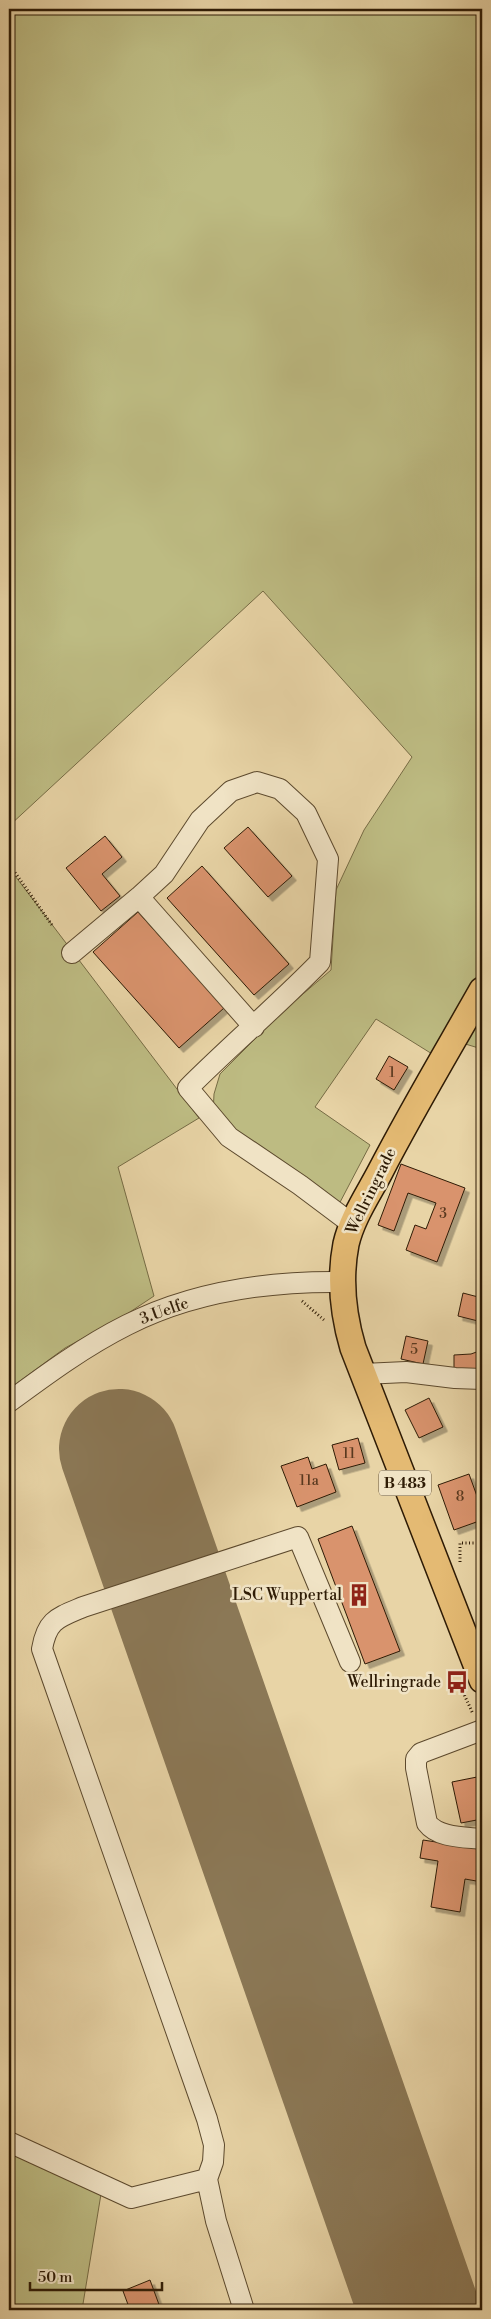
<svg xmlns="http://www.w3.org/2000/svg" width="491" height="2319" font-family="'Libre Bodoni',serif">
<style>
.green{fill:#bdbb82;stroke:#766b44}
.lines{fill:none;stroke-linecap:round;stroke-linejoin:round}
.runway{stroke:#8b7856;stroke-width:120}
.building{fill:#d9936d;stroke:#2e1b05;filter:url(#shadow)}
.minor-casing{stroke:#5c492d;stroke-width:22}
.major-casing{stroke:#2e1b05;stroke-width:28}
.path{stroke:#2e1b05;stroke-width:3;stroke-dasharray:1 2.5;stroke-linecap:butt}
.minor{stroke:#f0e3c5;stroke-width:20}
.major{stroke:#e4ba73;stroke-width:25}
.labels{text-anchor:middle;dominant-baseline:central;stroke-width:5;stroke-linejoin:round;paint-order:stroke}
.number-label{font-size:14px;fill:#59391f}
.shield{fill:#f0e3c5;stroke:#68573f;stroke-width:1}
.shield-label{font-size:15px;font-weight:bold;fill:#2e1b05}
.street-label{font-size:16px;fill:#2e1b05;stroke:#f0e3c5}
.poi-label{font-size:16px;fill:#2e1b05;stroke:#f0e3c5;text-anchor:end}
</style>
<defs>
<filter id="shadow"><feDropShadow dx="4.5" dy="4.5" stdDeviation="0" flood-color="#0004"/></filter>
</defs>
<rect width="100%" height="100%" fill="#e8d4a6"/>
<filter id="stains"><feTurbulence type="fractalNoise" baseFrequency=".004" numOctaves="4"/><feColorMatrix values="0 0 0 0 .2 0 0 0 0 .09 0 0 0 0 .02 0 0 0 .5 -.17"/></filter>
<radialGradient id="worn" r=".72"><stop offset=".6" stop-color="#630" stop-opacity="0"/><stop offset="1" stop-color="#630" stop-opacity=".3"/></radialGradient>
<path class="green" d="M9 9H482V978L437 1057 376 1019 315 1107 370 1145 337 1208 213 1115 214 1094 220 1074 283 1011 331 970 336 890 364 830 412 757 263 591 9 826Z
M9 868 199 1118 118 1167 154 1296 124 1316 65 1348 9 1389Z
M482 1007V1049L462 1043Z
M9 2149 101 2194 82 2310H9Z"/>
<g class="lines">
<path class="runway" d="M119 1449 419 2310"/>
</g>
<path class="building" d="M248 827 292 876 268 897 224 848Z
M105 836 122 857 102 874 120 896 101 911 66 868Z
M202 866 289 964 254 995 167 898Z
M138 912 224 1008 179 1048 93 952Z
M389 1056 408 1067 394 1090 376 1079Z
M401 1164 465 1188 437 1262 406 1250 415 1225 426 1229 436 1203 408 1193 394 1231 378 1225Z
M463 1293 482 1298V1322L458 1316Z
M406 1336 428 1341 423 1364 401 1359Z
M482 1350V1369L454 1372V1355L471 1354Z
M429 1398 443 1427 419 1438 405 1410Z
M358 1438 365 1463 339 1470 332 1445Z
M308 1457 312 1469 326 1464 336 1492 297 1507 281 1466Z
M469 1474 482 1510V1520L454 1530 438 1485Z
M352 1526 400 1651 365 1664 318 1539Z
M482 1776V1819L461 1823 452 1782Z
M423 1840 482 1849V1882L465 1879 460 1912 431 1907 438 1861 420 1858Z
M150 2280 161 2310H130L123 2291Z"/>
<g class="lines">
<defs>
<path id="minor" d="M72 953 139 897
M254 1027 139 897 164 874 200 820 231 791 257 782 280 789 306 813 328 859 320 962C277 1006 231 1045 188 1088L229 1137 300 1185 352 1224
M363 1374 406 1372 455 1378 482 1379
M9 1402C47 1374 85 1346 127 1325 192 1292 269 1281 342 1282
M482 1730 421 1753 416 1759V1768L427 1823C438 1838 465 1837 482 1839
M9 2142 131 2198 207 2179
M244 2310 216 2221 207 2179 213 2162 214 2145 207 2119 42 1649C47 1620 57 1618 83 1607L298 1537 350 1662"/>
<path id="major" d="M482 990C448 1050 412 1110 380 1172 368 1195 352 1218 346 1244 339 1280 343 1314 353 1348L482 1680"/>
</defs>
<use href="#minor" class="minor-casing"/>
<use href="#major" class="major-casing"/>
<path class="path" d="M9 864 52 925
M302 1301 324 1320
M460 1562V1543H482
M463 1692 473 1714"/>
<use href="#minor" class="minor"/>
<use href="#major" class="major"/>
</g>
<defs>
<symbol id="building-bare" viewBox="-9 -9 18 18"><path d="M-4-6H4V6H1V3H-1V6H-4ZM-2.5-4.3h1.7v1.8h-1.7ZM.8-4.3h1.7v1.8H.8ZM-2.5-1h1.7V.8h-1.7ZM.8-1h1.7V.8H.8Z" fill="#8f2418" stroke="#f0e3c5" stroke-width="2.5" paint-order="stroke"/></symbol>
<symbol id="bus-bare" viewBox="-9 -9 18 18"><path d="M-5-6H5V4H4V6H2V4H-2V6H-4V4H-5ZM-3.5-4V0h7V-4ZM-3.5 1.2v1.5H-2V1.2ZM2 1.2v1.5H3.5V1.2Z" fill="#8f2418" stroke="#f0e3c5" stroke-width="2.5" paint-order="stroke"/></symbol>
</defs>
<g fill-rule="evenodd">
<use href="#building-bare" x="343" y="1579" width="32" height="32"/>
<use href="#bus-bare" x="441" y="1666" width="32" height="32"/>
</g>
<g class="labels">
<g class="number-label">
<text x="392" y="1073">1</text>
<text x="443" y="1214">3</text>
<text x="414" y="1350">5</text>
<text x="349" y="1454">11</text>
<text x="309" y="1481">11a</text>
<text x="460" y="1497">8</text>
</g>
<rect class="shield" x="379" y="1470.5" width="52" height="25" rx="4"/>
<g class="shield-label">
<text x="405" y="1483">B 483</text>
</g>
<g class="street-label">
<text transform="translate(371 1191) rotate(-64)">Wellringrade</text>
<text transform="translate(164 1311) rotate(-20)">3.Uelfe</text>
</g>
<g class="poi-label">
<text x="342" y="1595">LSC Wuppertal</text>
<text x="441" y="1682">Wellringrade</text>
</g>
</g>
<rect width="491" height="2319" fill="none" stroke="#e8d4a6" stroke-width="30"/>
<rect x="10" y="10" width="471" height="2299" fill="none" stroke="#2e1b05" stroke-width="2.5"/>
<rect x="15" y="15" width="461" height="2289" fill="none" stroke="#2e1b05"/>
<path d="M30 2282v8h132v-8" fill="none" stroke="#2e1b05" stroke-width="2.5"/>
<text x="38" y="2282" font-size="15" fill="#2e1b05" stroke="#f0e3c5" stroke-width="4" paint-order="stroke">50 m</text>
<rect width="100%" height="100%" filter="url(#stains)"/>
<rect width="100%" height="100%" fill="url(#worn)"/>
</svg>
